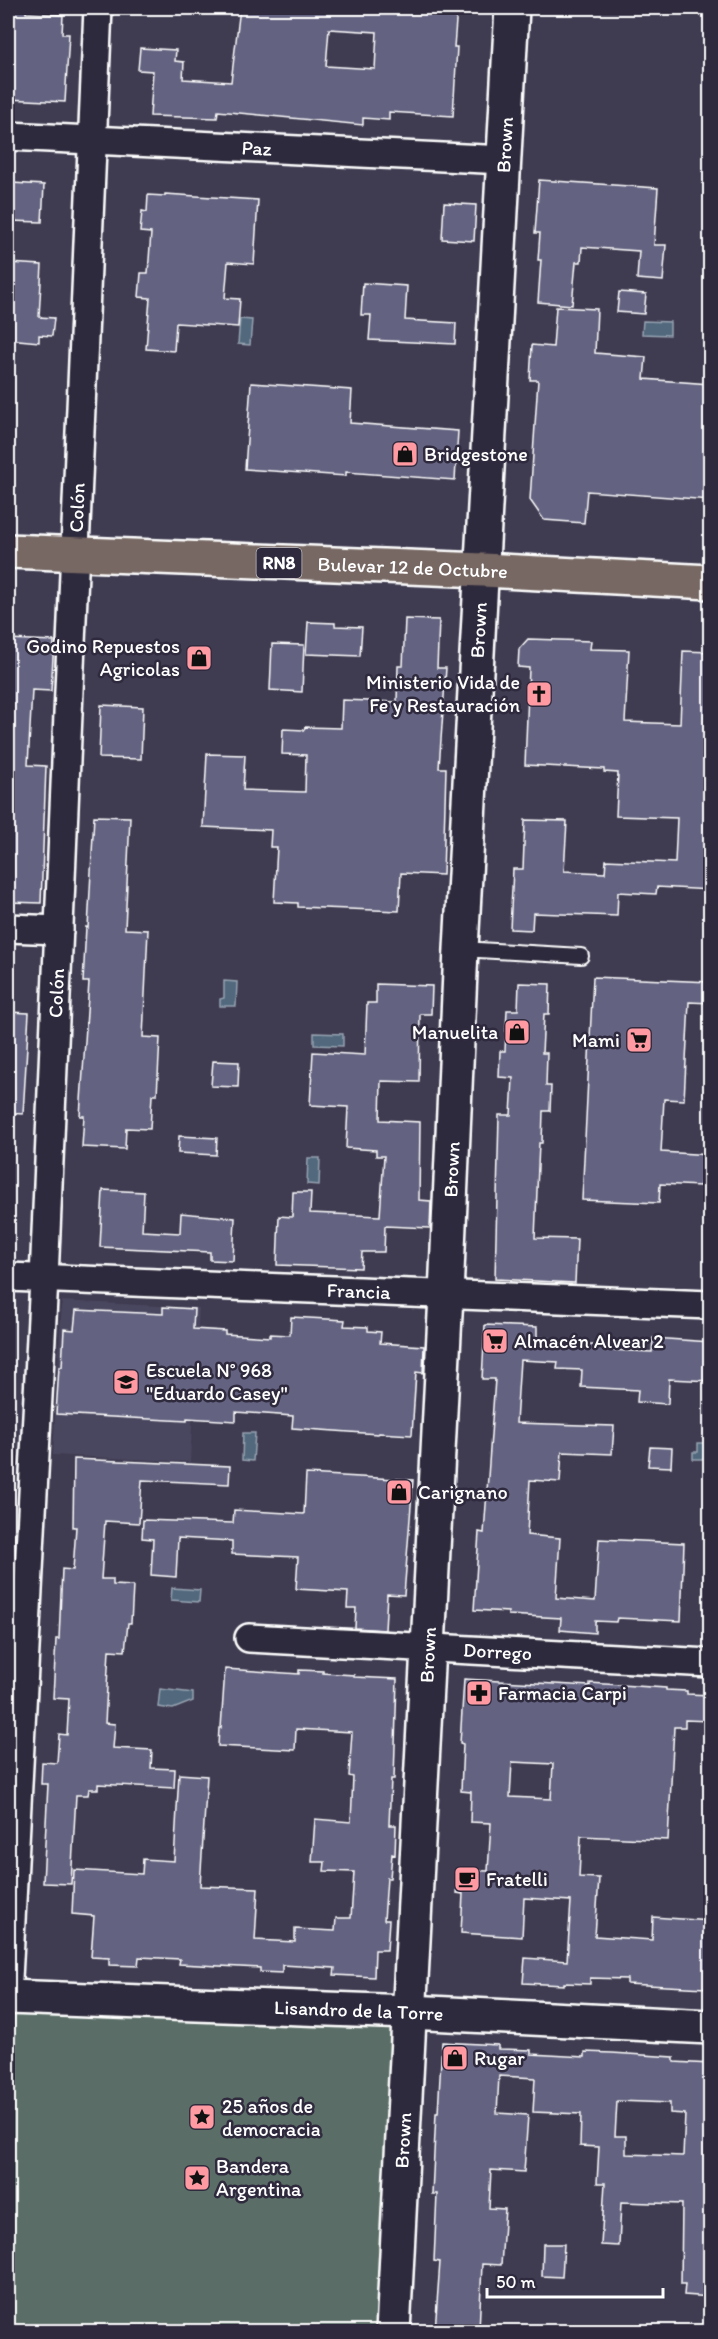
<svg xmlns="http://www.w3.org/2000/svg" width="718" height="2339" font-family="Itim,sans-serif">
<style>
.built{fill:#4a475f}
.green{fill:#5a6d66;stroke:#acb6b2;stroke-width:1.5}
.water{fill:#51677d;stroke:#97a4b1;stroke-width:1.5}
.building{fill:#636280;stroke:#fff;stroke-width:1.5;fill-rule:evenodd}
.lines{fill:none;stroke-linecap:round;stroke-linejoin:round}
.service-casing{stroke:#fff;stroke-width:18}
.minor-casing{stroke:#fff;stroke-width:32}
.tertiary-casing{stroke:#fff;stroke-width:38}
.secondary-casing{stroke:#fff;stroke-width:38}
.trunk-casing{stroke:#fff;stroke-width:38}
.service{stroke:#2f2a3d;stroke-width:14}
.minor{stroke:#2f2a3d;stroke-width:27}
.tertiary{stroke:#2f2a3d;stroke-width:33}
.secondary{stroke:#2f2a3d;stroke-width:33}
.trunk{stroke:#776864;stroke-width:33}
.labels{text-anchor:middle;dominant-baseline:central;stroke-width:5;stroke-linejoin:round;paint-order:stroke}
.shield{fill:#2f2a3d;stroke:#c1bfc5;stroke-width:1.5}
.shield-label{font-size:18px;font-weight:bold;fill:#fff}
.street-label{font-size:20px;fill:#fff;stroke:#2f2a3d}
.poi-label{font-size:20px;fill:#fff;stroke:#2f2a3d;text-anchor:start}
</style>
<rect width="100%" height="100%" fill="#3f3b51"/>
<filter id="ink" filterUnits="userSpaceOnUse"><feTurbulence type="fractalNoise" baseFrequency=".0167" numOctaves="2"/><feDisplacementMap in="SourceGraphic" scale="12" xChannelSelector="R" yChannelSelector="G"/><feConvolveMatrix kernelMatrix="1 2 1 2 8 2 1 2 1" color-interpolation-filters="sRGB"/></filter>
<g filter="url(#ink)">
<path class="built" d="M62 1301 199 1308 190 1462 53 1455Z"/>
<path class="green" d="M15 2008 394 2029 377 2331 8 2332V2135Z"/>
<path class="water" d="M240 319 252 320 250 345 238 344Z
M643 321 670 322V335L642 334Z
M224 981 237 982 236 1006H220V999L224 998Z
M314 1033 343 1034V1046L314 1045Z
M308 1158H320L319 1185 307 1184Z
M243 1433H255L253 1461 242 1460Z
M698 1443H710V1459H693V1452H698Z
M172 1588 200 1590 199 1602 171 1600Z
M160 1689 193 1693V1701L173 1709 158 1707Z"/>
<path class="building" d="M8 8H26V13L63 15 62 34H69L65 102 8 99V76H10V63L8 62Z
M240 8H457L454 47H457L453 116 389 112V120L363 118V125L218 111 217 118 150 116 153 71 138 70 140 48 176 50 175 61 184 62 183 79 231 82ZM329 29 377 32 375 69 326 66Z
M539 180 658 188 654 245H666L663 281 637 279 639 251 582 247 581 262H576L572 305 538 302 541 260H538L540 233H535Z
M12 183 44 185 42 222 10 221Z
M165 194 258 200 254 264 228 262 225 298 240 299 238 327 176 323 174 351 146 349 150 298 139 297 141 273H148L151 233 140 232 142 211 147 212 148 195 165 196Z
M444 203 476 205 474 241 442 239Z
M8 263 42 265 39 317 54 318 52 336 39 335V342L8 339Z
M363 283 407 286 405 320 456 323 455 344 369 340 371 315H361Z
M619 292 646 294 644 314 617 312Z
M556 307 597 309 595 353 646 357 644 379 710 384 708 414H711V500L587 491 584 523 544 520 530 500 538 380H530L532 345 553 347Z
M251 383 352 390 350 423 458 431 455 480 346 472V476L245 469Z
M405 619 439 620 437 668H446L439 768H446L443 875 401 873 399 911 298 907V903L274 902 277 847H270L271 830 203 827 207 754 245 755 243 790 305 792 306 755 282 754 283 729 304 730 305 727 341 728 342 700 397 702 398 666H403Z
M308 622 335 623V626L362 627 360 656 306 654Z
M8 639 54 641 51 691 32 690 28 765 46 766 41 903 8 902Z
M528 639 591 641 590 649 629 650 625 722 680 724 683 651 711 652V890L657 887 656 894 618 892 617 916 533 913 532 930 510 929 513 869H523L525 820 567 821 564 871 605 873 606 860 675 863 677 818 616 816 618 773 604 772V769L525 765 529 668 518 667 519 649Z
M272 644 304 645 302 692 270 690Z
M101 705 143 707 141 759 99 758Z
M94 816 130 817 125 929 148 930 143 1037 160 1038 157 1095H152L150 1129 126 1128 125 1149 82 1147 84 1116H80L89 982H83L86 927 88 928Z
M593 977 711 982V1003L689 1002 684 1100 664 1099 661 1152 711 1155V1179H701L700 1186 660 1184 659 1203 582 1200Z
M519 983 550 984 549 1014H544L542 1053H547L546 1086H551L550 1111H543L542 1143H539L535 1238 577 1239 575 1283 495 1279 499 1115H511L513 1078 499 1077 500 1051H505L507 1010H518Z
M376 984 432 986 431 1014H420L419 1082 381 1081 380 1120 420 1122 419 1200 431 1201 430 1228 385 1226 384 1252H362L361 1268 277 1265 279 1216 292 1217 293 1192H311L310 1213 380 1216 384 1156H376V1150L346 1148 348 1107 310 1105 313 1052 365 1055 367 1003H376Z
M8 1012 29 1013 23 1114 8 1113Z
M213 1061 239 1062 238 1087 211 1086Z
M179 1136 217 1138 216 1155 178 1153Z
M103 1190 144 1192 142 1231 180 1233 181 1213 235 1218 233 1261 210 1260V1252L100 1247Z
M163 1307 194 1309 193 1329 225 1331V1334L270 1337V1334L290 1335 291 1317 345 1320 344 1326 368 1327V1331L381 1332 380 1343 424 1346 423 1373 416 1372 412 1435 379 1433 378 1434 292 1428 293 1416 236 1412V1421L187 1418V1421L56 1414 59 1367H62L64 1329 74 1330 76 1310 163 1314Z
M485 1325 537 1327V1337L548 1338V1343L610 1346V1350L652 1352 653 1338 711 1342V1381L669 1379 668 1404 637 1402 638 1390 581 1387 582 1370 557 1369 558 1362 520 1360 516 1423 614 1426 612 1454 562 1452 560 1482 530 1480 527 1535 560 1538 556 1598 595 1601 599 1539 684 1543 681 1621 617 1618 616 1622 595 1621V1633L560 1630 561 1618 508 1615V1612L474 1610 479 1532 484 1533 495 1379H482Z
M650 1447 672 1448 671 1467 648 1466Z
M74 1459 230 1466 229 1484 142 1480 139 1523 105 1521 101 1579H113V1585L133 1586 131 1623H128L125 1651 109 1650 105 1723 115 1724 113 1748 152 1750 151 1768 175 1769 174 1788 98 1784V1789H89L88 1795H76L71 1884 43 1883 48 1784H41L42 1762 57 1763 59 1734 67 1735 69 1699 53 1698 56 1639H59L62 1569 73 1570 76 1527H73Z
M306 1474 413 1480 404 1595 387 1594 385 1630 355 1628 356 1608H347L348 1592 296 1589 298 1557 232 1554V1541L178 1538 176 1577 151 1575 153 1539 142 1538 143 1520 233 1523 234 1510 304 1514Z
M225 1669 299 1674V1670L323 1671V1673L354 1675V1677L397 1679 394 1779H391L389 1825H396L395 1855 392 1854 390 1878H387L384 1920H389L387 1950H375L374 1977 334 1975 335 1968 282 1965V1973L260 1972V1968L179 1964 180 1959 139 1957 138 1966 109 1965V1958L91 1957 94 1916 72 1914 74 1870 142 1874 143 1859 174 1861 179 1774 207 1776 200 1886 258 1888 255 1940 295 1942V1929L335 1931 336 1918H351L354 1872 324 1871 325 1862H312L315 1819 351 1822 353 1777 349 1776 352 1732 296 1729 295 1750 218 1746 219 1728H221Z
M464 1679 590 1686V1683L666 1688V1690L687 1691V1694L711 1695V1721L685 1720V1727H674L668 1840 581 1836 579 1877 599 1878 595 1936 652 1940 653 1917 711 1921V1976H707L706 1988 627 1984V1979L590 1978V1984L564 1983V1985L523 1983 525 1958 567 1961 571 1901 524 1898 522 1937 461 1933 463 1894 457 1893 459 1870 488 1871 491 1823 470 1822 471 1792 461 1791 463 1744 460 1743ZM512 1762 553 1764 551 1799 510 1797Z
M442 2042 498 2045V2049L531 2050V2054L585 2057V2052L612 2053 674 2057V2062L711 2064V2297L684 2295 685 2284H681L682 2204 621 2202 619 2246 601 2245 605 2183H597L599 2147 580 2146 581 2114 533 2112 535 2078 499 2076 497 2113 528 2115 524 2172 491 2170 489 2208 505 2209 501 2265 482 2264 479 2331H435L440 2262 434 2261 437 2194H432L436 2113H438ZM617 2101 670 2103V2113L685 2114 683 2156 626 2154V2136H615Z
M543 2244H564L562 2277 542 2276Z"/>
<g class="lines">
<defs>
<path id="service" d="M461 949 581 956"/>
<g id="minor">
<path id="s1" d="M8 136 505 160"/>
<path d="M8 928 59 930"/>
<path id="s2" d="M8 1277 710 1305"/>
<path id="s3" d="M249 1638 710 1663"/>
<path id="s4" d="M8 1979 44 1279 98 8"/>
</g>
<g id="tertiary">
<path id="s5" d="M393 2332 446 1295 461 949 512 8"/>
</g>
<g id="secondary">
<path id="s6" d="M8 1997 409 2012 710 2027"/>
</g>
<g id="trunk">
<path id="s7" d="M8 551 483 570 710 582"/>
</g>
</defs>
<use href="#service" class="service-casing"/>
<use href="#minor" class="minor-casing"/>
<use href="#tertiary" class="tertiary-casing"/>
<use href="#secondary" class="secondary-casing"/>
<use href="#trunk" class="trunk-casing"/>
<use href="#service" class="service"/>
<use href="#minor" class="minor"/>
<use href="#tertiary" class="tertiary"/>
<use href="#secondary" class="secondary"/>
<use href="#trunk" class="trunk"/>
</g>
</g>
<defs>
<symbol id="shop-square" viewBox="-11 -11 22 22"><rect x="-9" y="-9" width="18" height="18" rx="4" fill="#ff9aa2" stroke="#2f2a3d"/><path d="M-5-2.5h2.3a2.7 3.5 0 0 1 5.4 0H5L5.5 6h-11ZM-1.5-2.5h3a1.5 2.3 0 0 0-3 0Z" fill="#111"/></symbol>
<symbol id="church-square" viewBox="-11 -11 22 22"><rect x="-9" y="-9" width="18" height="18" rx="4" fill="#ff9aa2" stroke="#2f2a3d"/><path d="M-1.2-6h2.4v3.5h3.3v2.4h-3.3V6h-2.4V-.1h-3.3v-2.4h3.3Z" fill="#111"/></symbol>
<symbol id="supermarket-square" viewBox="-11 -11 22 22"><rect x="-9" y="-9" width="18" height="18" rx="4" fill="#ff9aa2" stroke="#2f2a3d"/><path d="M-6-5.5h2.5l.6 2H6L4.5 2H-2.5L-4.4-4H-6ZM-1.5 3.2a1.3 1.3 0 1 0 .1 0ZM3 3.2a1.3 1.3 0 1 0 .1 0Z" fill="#111"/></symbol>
<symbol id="school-square" viewBox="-11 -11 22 22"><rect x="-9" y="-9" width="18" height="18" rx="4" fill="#ff9aa2" stroke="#2f2a3d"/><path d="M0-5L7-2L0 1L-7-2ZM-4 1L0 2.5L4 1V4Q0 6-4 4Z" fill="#111"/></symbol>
<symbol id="pharmacy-square" viewBox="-11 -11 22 22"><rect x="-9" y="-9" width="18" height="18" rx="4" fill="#ff9aa2" stroke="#2f2a3d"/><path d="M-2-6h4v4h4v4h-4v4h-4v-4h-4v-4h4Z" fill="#111"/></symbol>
<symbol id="cafe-square" viewBox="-11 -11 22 22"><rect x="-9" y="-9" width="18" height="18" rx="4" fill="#ff9aa2" stroke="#2f2a3d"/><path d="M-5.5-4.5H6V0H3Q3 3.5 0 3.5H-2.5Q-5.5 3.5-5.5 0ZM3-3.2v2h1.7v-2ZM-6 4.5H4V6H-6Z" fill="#111"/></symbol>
<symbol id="sight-square" viewBox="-11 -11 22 22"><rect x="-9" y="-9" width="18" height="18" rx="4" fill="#ff9aa2" stroke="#2f2a3d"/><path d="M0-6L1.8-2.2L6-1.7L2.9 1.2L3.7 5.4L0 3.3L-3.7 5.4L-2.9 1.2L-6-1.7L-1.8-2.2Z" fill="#111"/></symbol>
</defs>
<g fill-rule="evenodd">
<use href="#shop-square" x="390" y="439" width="30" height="30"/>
<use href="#shop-square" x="184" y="643" width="30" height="30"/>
<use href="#church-square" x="524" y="679" width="30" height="30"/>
<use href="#shop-square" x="502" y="1017" width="30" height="30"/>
<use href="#supermarket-square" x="624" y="1025" width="30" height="30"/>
<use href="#supermarket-square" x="480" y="1326" width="30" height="30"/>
<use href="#school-square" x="111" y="1367" width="30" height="30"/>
<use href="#shop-square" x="384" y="1477" width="30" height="30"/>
<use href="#pharmacy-square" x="464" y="1678" width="30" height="30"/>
<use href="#cafe-square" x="452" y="1864" width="30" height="30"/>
<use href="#shop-square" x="440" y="2043" width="30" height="30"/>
<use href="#sight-square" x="187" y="2102" width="30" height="30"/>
<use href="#sight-square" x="182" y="2163" width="30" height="30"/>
</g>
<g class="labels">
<rect class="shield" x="256.5" y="548" width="45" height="30" rx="4.5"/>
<g class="shield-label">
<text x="279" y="563">RN8</text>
</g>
<g class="street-label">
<text stroke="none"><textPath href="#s5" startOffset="2190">Brown</textPath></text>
<text stroke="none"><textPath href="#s1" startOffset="249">Paz</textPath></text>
<text stroke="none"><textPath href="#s4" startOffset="1473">Colón</textPath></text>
<text stroke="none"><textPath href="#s7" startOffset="405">Bulevar 12 de Octubre</textPath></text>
<text stroke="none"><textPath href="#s5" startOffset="1704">Brown</textPath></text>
<text stroke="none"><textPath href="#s4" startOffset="987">Colón</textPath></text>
<text stroke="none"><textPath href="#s5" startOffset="1164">Brown</textPath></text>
<text stroke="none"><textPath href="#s2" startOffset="351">Francia</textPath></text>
<text stroke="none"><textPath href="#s3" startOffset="249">Dorrego</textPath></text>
<text stroke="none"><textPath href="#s5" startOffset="678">Brown</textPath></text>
<text stroke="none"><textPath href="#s6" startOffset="351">Lisandro de la Torre</textPath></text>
<text stroke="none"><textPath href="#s5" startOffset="192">Brown</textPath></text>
</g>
<g class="poi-label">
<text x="424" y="454">Bridgestone</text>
<text x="180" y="646" text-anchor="end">Godino Repuestos<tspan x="180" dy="23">Agricolas</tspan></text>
<text x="520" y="682" text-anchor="end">Ministerio Vida de<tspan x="520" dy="23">Fe y Restauración</tspan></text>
<text x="498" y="1032" text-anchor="end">Manuelita</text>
<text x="620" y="1040" text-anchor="end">Mami</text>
<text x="514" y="1341">Almacén Alvear 2</text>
<text x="146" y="1370">Escuela N° 968<tspan x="146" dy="23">"Eduardo Casey"</tspan></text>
<text x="418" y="1492">Carignano</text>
<text x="498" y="1693">Farmacia Carpi</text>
<text x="486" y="1879">Fratelli</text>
<text x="474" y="2058">Rugar</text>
<text x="222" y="2106">25 años de<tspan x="222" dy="23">democracia</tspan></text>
<text x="216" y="2166">Bandera<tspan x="216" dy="23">Argentina</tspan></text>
</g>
</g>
<rect width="718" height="2339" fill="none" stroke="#2f2a3d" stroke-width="30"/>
<rect x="15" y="15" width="688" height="2309" fill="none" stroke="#fff" stroke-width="2" filter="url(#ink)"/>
<path d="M487 2288v9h176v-9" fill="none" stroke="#ffffff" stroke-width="3"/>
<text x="496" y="2288" font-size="18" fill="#ffffff" stroke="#2f2a3d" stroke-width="4.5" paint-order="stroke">50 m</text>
</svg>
